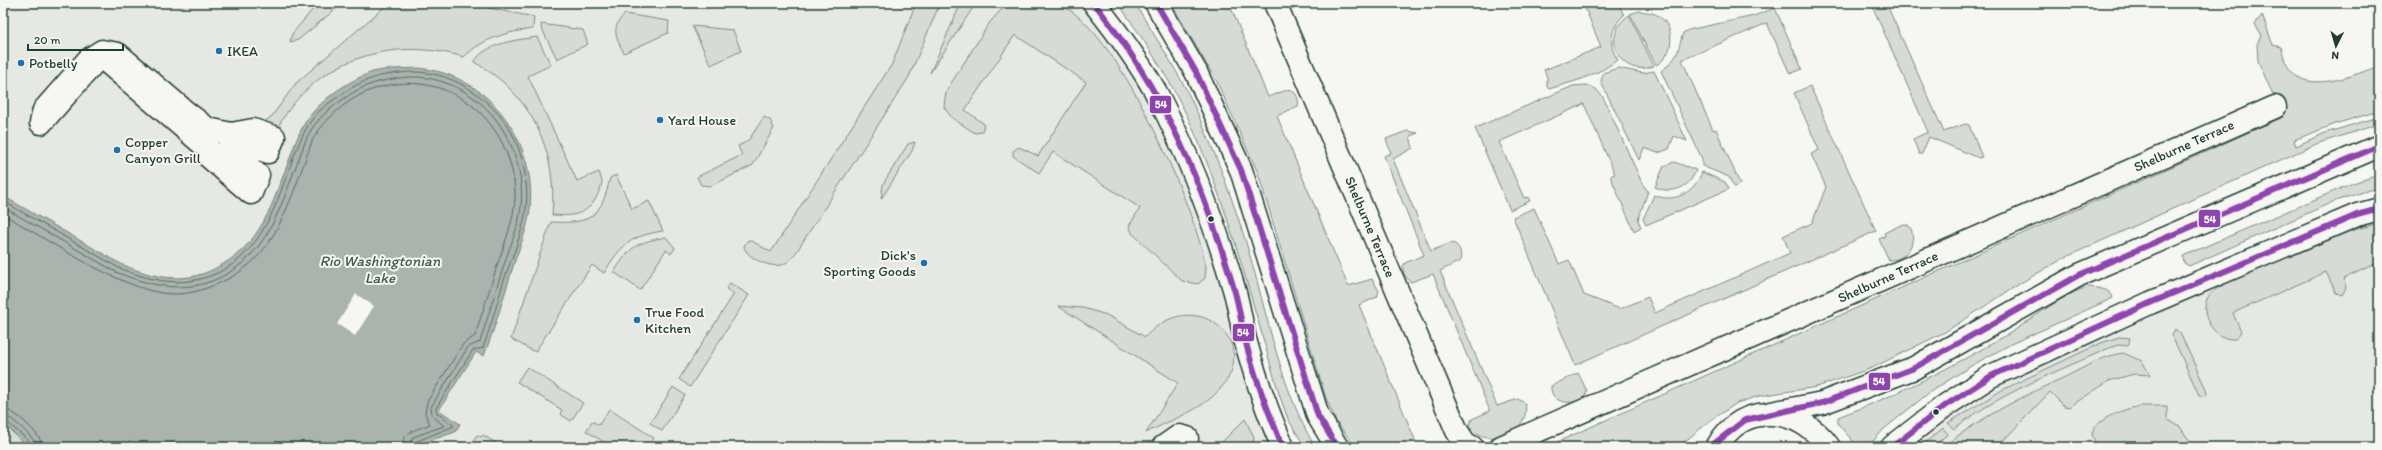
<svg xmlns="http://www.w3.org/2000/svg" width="2382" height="450" font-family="Itim,sans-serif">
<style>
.built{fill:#e6e8e4}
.green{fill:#d6dbd6;stroke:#7a8c85}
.water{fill:#aab3ae;stroke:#72847d}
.pier{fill:#f6f6f2}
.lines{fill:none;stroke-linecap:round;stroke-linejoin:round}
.shore{stroke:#576c65;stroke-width:1}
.minor-casing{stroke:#1f3d34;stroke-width:25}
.minor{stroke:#f6f6f2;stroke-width:22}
.bus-1-casing{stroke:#f6f6f2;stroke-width:9}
.bus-1{stroke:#8e44ad;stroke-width:6}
.poi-dot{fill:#1f6fb2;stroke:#f6f6f2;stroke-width:1.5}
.bus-dot{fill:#1f3d34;stroke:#f6f6f2;stroke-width:1.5}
.labels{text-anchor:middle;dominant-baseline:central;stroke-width:4;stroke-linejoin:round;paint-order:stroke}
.poi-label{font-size:14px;fill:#1f3d34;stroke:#f6f6f2;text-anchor:start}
.street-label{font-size:14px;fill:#1f3d34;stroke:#f6f6f2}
.water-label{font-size:15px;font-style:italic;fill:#425a52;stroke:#f6f6f2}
.line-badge{stroke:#f6f6f2;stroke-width:1.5}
.badge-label{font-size:11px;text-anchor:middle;font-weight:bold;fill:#fff}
</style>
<rect width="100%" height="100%" fill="#f6f6f2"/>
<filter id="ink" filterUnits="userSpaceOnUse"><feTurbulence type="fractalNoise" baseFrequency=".025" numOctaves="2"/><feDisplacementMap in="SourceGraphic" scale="8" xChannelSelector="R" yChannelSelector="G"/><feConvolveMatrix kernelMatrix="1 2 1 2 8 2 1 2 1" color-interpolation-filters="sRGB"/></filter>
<g filter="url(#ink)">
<path class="built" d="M3 3H1091L1119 39 1206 216 1279 447H412L455 432 460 424 439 410 476 351 484 356 530 209 529 180 524 153 511 124 495 104 418 68 374 72 362 77 332 95 273 201 259 231 247 247 229 262 198 275 174 279 155 276 121 264 3 196Z
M2379 212V447H1890L1993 377Z"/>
<path class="green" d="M318 3H343L298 40 290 42 292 34Z
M389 3H464L534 17 533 29C507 32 483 38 464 57 391 36 315 59 278 127L253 130 272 116 296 83Z
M916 3H940L909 77 795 254C791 259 787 264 780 265 769 268 745 257 744 246L747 241 750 240 771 252 892 64Z
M961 3H976L930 73Z
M1012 3C1024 3 1048 0 1058 4 1116 24 1195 208 1206 267L1205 278 1198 284 1182 281 1132 233 1129 226 1140 208 1053 152 1039 173 1013 156V151L1019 147 1038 156 1086 82 1015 35 965 110 984 124 982 132 975 133 952 118 944 107 945 97 948 88 990 22 1000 11Z
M1118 3H1135C1153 34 1173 63 1189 95 1210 139 1228 186 1243 233 1266 304 1277 382 1315 447H1305L1288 419 1279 394C1252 302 1229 208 1189 120 1170 79 1144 40 1118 3Z
M1171 3H1229L1268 97 1290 89C1296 92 1300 100 1298 106L1277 116 1348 286 1372 279 1379 291 1377 297 1359 305 1418 447H1355L1336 421 1326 398 1258 173 1217 82Z
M1583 3H1618L1624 15C1611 27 1607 45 1618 60L1604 69 1582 79 1549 89 1547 87V77L1544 70 1601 47Z
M1871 3H1886L1944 132 1965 124 1969 125 1982 157 1979 158 1929 137 1922 154H1919L1913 139 1928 132Z
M1775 8 1802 69 1790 74 1767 23 1682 60 1713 130 1716 129 1740 184 1734 187 1729 177 1702 166V159L1661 71C1679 58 1677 52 1683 33L1688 30 1754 16Z
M1639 11C1645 12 1652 12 1657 15 1677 26 1674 56 1656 65L1630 14Z
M625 14 669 21 668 33 624 53C616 38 610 28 625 14Z
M1629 15 1654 66C1620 79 1599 37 1629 15Z
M2262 15 2273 45 2281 47C2283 54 2285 63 2290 70 2308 95 2357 74 2379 66V111L2338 123 2294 140 2296 146 2325 133 2372 119 2379 118V124L2316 144 2066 257 2024 281 1945 332 1872 368 1817 387 1759 396 1737 403 1711 420 1678 447H1546L2283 117 2258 61 2257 44 2261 36 2255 24Z
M541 24 583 30 588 44 557 59 541 27Z
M692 26 733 30 741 51 711 65Z
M537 37 551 65 528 76 577 181 599 172 602 181C602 186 599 191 597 196 587 215 573 217 552 215 558 151 531 93 474 62 486 43 516 40 537 37Z
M1618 68 1643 73 1654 71 1687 141 1674 136 1669 149 1658 153 1644 148 1639 160 1601 82 1603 73Z
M1586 85 1596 89 1603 97 1643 185 1648 191 1638 220 1641 227 1634 231 1610 176 1615 174 1584 104 1499 142 1524 198 1528 197 1530 201 1510 210 1475 128 1573 86Z
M1810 86 1876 231 1575 365 1513 217 1534 208 1559 264 1569 260 1584 295 1620 309 1648 297 1655 313 1790 253 1783 236 1812 223 1826 187 1811 154 1819 150 1794 93Z
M764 117 770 120 774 128 753 165 711 186 701 185 697 177 742 155 738 146 748 141Z
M1407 131 1418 133 1410 136 1413 148 1393 159 1431 251 1451 243C1460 244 1462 254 1460 261L1440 271 1497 406 1518 399 1525 403C1532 434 1484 450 1469 425L1472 419 1490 411 1433 274 1411 282C1405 278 1400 269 1405 263L1424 255 1384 156 1391 153 1386 139Z
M915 142 912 151 881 199 883 185 886 179 908 144Z
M1674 162 1696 170C1690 188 1672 195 1655 187L1664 166Z
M1702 172 1725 182 1729 189 1646 225 1643 219 1654 195C1675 204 1695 192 1702 172Z
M616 175 632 209 649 201 663 231C630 236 621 245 604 273L592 265 535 352 511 339 551 222C589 224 601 219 610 178Z
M2379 175V187L2335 201 2189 266 2184 263 2183 256 2353 183Z
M2379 223V262L2343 279 2346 288 2342 295 2336 293 2326 272 2233 313 2241 332 2235 339C2216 341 2199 317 2207 299 2211 292 2219 287 2226 283L2336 235Z
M1903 224 1908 225 1911 229C1917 244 1905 261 1889 260L1879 239 1885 236 1884 233Z
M666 237 675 248 671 254 666 250 640 290 614 272C631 246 635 243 666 237Z
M730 283 749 295 690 387 679 379 734 294 726 289Z
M2088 287C2096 288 2111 288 2113 298L2011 344 1971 366 1930 392 1884 429 1868 447H1858L1838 424V417C1898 395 1954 366 2010 333 2033 319 2062 294 2088 287Z
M1058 306 1083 308 1107 315 1145 337C1194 284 1257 339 1225 383 1204 411 1175 417 1146 433L1178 383Z
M2175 329 2180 333 2205 387 2207 394 2204 397 2199 395 2172 336Z
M2119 337 2130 338 2128 346 2118 345 2109 348C2057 372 1999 393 1954 429L1948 423 2002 390 2101 343Z
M2123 353 2142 361 2150 375 2134 374 2109 381 2069 407 2064 406 2050 392 1997 447H1943C1981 417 2023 396 2067 376 2085 367 2103 356 2123 353Z
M527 367 583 403 571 421 560 414 562 410 517 382Z
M1578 373 1587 391 1584 399C1572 405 1550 404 1551 386Z
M673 387 685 395 662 431 650 423Z
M2142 406H2167V419L2180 427 2194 447H2097L2092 434C2097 417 2127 408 2142 406Z
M609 409 654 438 649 447H612L586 431 592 421 599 425Z
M1245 419 1254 437 1253 444 1217 447Z
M3 423 25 444 33 447H3Z
M1943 428 1948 434 1932 447H1920Z
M477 435 481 437 483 435 502 447H469Z"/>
<path class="water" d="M418 68C488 74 537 140 530 209 528 229 518 250 512 270 503 299 495 328 484 356L476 352 439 410 460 424 455 432 412 447H33L25 444 3 423V196L121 264C152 277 182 285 214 269 263 245 271 205 290 158 295 143 300 129 309 117 323 98 351 79 373 72 388 68 404 69 418 68Z"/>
<path class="pier" d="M356 294 374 306 355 336 337 324Z"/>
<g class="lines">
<path class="shore" d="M3 201 119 268C158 284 195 290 233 264 267 239 279 196 293 158 299 144 304 130 313 118 321 108 332 101 342 94 367 77 383 74 412 72 450 71 486 95 507 125 522 147 529 182 526 208 523 232 512 257 504 280 497 303 491 326 483 348L473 350 436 408 437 413 454 426 415 442 413 447
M3 207 116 272C157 289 197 296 236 268 271 243 283 200 298 161 303 148 307 133 317 122 325 112 335 105 345 98 366 83 385 79 411 77 442 76 475 93 494 117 514 142 524 175 521 207 519 227 509 248 503 268 495 292 488 317 480 342L468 347 431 407 432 415 444 426 413 437 408 447
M3 214C43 237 130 296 175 294 192 294 209 288 224 281 244 271 259 258 271 239 290 209 300 172 313 139 371 48 497 73 514 181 519 211 505 241 496 269 489 291 482 314 475 336L463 344 427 402 425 413 430 424C418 430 403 430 402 447
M3 409C15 410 42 435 43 447
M3 415C11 416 36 439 37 447
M3 421 7 422 30 442 32 447"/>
<defs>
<path id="minor" d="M1094 3C1118 33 1141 64 1159 98 1190 158 1215 224 1234 289 1239 305 1241 322 1245 339 1255 376 1267 412 1283 447
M1156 3 1196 72 1241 170 1318 416 1337 447
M1275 3 1457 431 1465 443 1472 447
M102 51 118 54 187 113 208 129 231 134 253 130 274 137 268 152C255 146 242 150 228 149L258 175 251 193 209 157 213 153 100 56 41 123 44 110 88 60Z
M1761 415 1822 403 1914 368 2079 275 2379 146
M1163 447 1179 436 1187 438 1186 447
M1501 447 2275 107
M1717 447C1743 399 1800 407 1829 447
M1892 447 1946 405 1991 376 2150 303 2357 215 2379 209"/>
</defs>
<use href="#minor" class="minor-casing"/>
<use href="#minor" class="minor"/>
<defs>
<path id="bus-1" d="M1094 3C1164 91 1202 181 1234 289 1239 305 1241 322 1245 339 1254 376 1268 412 1283 447
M1156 3 1196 72 1241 170 1318 416 1337 447
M1710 447 1745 420 1822 403 1914 368 2079 275 2379 146
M1892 447 1946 405 1991 376 2150 303 2357 215 2379 209"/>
</defs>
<use href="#bus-1" class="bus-1-casing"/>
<use href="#bus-1" class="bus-1"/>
</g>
</g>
<g class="poi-dot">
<circle cx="219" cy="51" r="4"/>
<circle cx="21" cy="63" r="4"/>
<circle cx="660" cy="120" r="4"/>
<circle cx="117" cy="150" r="4"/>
<circle cx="924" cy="263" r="4"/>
<circle cx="637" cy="320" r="4"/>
</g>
<g class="bus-dot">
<circle cx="1211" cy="219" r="3.5"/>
<circle cx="1936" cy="412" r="3.5"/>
</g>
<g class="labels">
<g class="poi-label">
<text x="227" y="51">IKEA</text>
<text x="29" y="63">Potbelly</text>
<text x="668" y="120">Yard House</text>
<text x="125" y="142">Copper<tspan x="125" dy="16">Canyon Grill</tspan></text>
<text x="916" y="255" text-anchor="end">Dick's<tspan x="916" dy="16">Sporting Goods</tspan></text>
<text x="645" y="312">True Food<tspan x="645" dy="16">Kitchen</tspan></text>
</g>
<g class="street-label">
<text transform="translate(2184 146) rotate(-24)">Shelburne Terrace</text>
<text transform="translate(1370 227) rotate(67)">Shelburne Terrace</text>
<text transform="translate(1888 277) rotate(-24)">Shelburne Terrace</text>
</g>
<g class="water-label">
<text x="380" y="261">Rio Washingtonian<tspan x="380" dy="17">Lake</tspan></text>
</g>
</g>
<g class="line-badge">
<rect x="1149" y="95" width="23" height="19" rx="4" fill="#8e44ad"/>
<rect x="2198" y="209" width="23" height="19" rx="4" fill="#8e44ad"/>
<rect x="1232" y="323" width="23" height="19" rx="4" fill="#8e44ad"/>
<rect x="1868" y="372" width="23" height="19" rx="4" fill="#8e44ad"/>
</g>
<g class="badge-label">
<text x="1161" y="108">54</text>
<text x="2210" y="223">54</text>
<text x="1243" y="336">54</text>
<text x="1879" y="385">54</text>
</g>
<rect width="2382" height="450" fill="none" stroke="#f6f6f2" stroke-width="16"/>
<rect x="8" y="8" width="2366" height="434" fill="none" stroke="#1f3d34" stroke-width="1.5" filter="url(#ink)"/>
<g transform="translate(2336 46) rotate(185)" stroke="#f6f6f2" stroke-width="3" paint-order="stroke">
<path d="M0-3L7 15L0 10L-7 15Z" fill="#1f3d34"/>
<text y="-6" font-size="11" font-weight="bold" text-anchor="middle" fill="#1f3d34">N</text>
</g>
<path d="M28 44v6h95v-6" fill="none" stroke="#1f3d34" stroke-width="2"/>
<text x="34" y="44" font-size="12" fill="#1f3d34" stroke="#f6f6f2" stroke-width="3" paint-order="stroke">20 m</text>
</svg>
